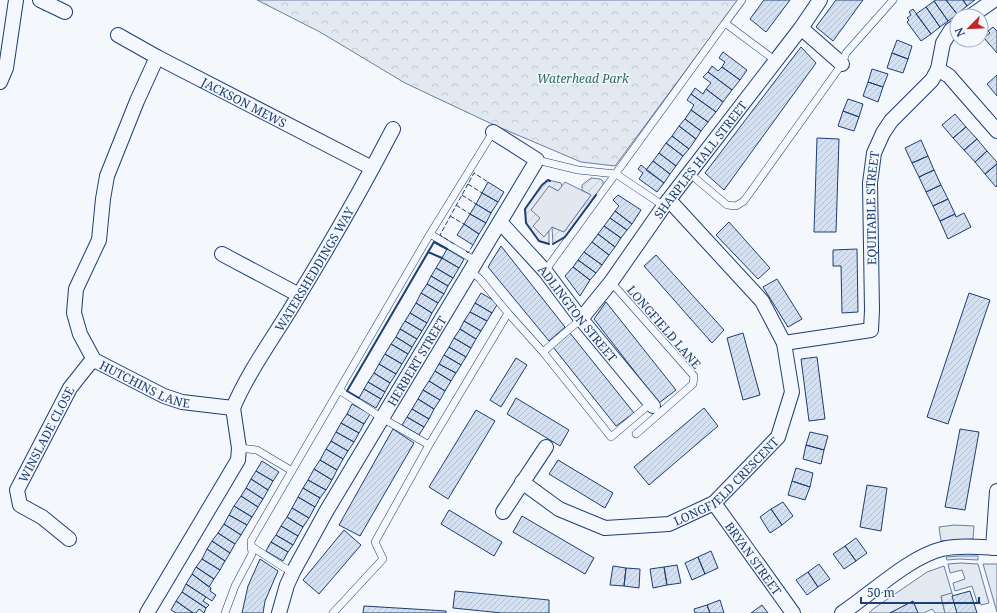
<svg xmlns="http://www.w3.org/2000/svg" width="997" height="613" font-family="'Noto Serif',serif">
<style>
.grass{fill:#e3e9f0;stroke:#687fa3}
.park{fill:url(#park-crowns);stroke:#687fa3}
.garden{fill:url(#garden-furrows);stroke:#687fa3}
.parking{fill:#e3e8f0;stroke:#687fa3}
.building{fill:url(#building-hatch);stroke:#1d3f73}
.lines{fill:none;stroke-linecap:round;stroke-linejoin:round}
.service-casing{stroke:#1d3f73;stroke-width:8}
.minor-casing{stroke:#1d3f73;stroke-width:16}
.service{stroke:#f4f7fb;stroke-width:7}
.minor{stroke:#f4f7fb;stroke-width:14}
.fence{stroke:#1d3f73;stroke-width:1;stroke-dasharray:5 2;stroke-linecap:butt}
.wall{stroke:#1d3f73;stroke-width:2}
.labels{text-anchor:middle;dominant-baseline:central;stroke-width:3;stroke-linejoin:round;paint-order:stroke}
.park-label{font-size:12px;font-style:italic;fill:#2c6c60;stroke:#f4f7fb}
.street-label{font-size:12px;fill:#1d3f73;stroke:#f4f7fb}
</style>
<defs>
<pattern id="park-crowns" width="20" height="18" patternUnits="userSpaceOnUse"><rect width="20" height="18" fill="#e3e9f0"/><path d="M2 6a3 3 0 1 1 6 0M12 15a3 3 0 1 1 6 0" fill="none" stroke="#c2c9d1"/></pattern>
<pattern id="garden-furrows" width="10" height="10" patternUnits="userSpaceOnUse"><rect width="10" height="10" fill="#e3e9f0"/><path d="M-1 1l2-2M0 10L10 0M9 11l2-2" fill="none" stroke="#c2c9d1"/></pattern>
<pattern id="building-hatch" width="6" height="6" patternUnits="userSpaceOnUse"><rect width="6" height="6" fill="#d5e0f0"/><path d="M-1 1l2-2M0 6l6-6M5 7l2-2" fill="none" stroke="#b6c1d1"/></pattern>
</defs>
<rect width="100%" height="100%" fill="#f4f7fb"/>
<path class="grass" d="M954 525 974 526 973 539 941 541 939 527Z
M960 556H978V560L959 559 947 560 946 557Z
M961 563 978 564 989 603 981 605 980 602H977L972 586 955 591 953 583 965 579 962 570 950 573 948 564Z
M983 564H997V612Z
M944 566 952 593 941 597 945 613H935L932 609 924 613H918L913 601 890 613H869L873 609 927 572Z"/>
<path class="park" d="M257 0H738L615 166 581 162 494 125 405 83 320 32Z"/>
<path class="garden" d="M591 178 600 179 603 181V185L565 237 553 244 552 227 564 232 591 195 582 190V185Z
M548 180 561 183 562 187 558 191 549 186 540 218 534 226 544 236 549 231V244L539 241 526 223 525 209 542 185Z
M952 593 957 613H945L941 596Z"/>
<path class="parking" d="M565 182 591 195 564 232 552 227 544 237 533 226 540 218 531 210 549 186 558 191Z"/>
<path class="building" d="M764 0H790L766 32 750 19Z
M836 0H863L833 41 816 27Z
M936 0H946L957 14 948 21 934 1Z
M946 0H963L967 6 957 14Z
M963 0H975L967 6Z
M934 1 948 21 940 27 926 7Z
M926 7 940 27 931 34 916 14Z
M913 9 931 34 921 41 907 22 909 20 907 18 911 15 909 12Z
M993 27 997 31V53L984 38 990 33 988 31Z
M897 40 912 46 908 59 892 53Z
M801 47 816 63 724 190 705 173Z
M723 52 747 70 740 80 722 67 725 62 719 58Z
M892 53 908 59 903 73 887 68Z
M712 66 718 71 722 67 740 80 732 90 708 72Z
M872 69 888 74 883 87 868 82Z
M708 72 732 90 723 102 706 89 711 83 703 77Z
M997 75V96L987 84Z
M868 82 883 87 878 102 863 96Z
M695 88 703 94 706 89 723 102 716 112 691 94Z
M691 94 716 112 708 122 691 110 694 105 687 100Z
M848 99 863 104 859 117 843 111Z
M691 110 708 122 701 131 685 119Z
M843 111 859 117 854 131 838 126Z
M955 114 966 127 953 138 942 125Z
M685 119 701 131 696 139 679 126Z
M679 126 696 139 689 149 672 136Z
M966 127 977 139 964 150 953 138Z
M672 136 689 149 683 156 666 143Z
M817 138 839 139 836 232H814Z
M977 139 987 151 975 162 964 150Z
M921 140 928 156 912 163 905 148Z
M666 143 683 156 676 166 659 153Z
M987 151 997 162V164L985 174 975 162Z
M659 153 676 166 670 174 653 161Z
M928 156 934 170 919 177 912 163Z
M653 161 670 174 664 183 646 170Z
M997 164V186L996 187 985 174Z
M641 165 664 183 657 192 639 179 643 173 638 169Z
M934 170 941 185 926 192 919 177Z
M488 182 504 192 498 202 482 193Z
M941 185 948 199 933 206 926 192Z
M482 193 498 202 491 213 476 204Z
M618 195 641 210 632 224 615 211 619 206 613 200Z
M948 199 955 214 940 221 933 206Z
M476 204 491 213 486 223 470 214Z
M615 211 632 224 627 230 610 218Z
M964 213 971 227 948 239 940 221 955 214 956 217Z
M470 214 486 223 479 234 464 224Z
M610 218 627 230 621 238 604 226Z
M729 222 770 268 758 279 716 235Z
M464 224 479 234 473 245 457 235Z
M604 226 621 238 615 247 598 234Z
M598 234 615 247 609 255 592 242Z
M592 242 609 255 602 265 584 252Z
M501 246 565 327 549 341 488 267Z
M447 249 464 259 459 268 442 258Z
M857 249 858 312 842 313 841 266H833V250Z
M584 252 602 265 596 273 578 260Z
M656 255 724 330 712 343 644 266Z
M442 258 459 268 453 278 436 268Z
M578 260 596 273 590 280 573 267Z
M573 267 590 280 580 296 565 276Z
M436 268 453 278 448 286 431 276Z
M431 276 448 286 444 294 427 284Z
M777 279 802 319 788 327 763 287Z
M427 284 444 294 438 303 421 293Z
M421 293 438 303 432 313 416 303Z
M481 293 498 303 492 313 475 303Z
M969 293 990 300 948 424 927 417Z
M606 302 676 390 659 403 594 319Z
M416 303 432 313 427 323 410 313Z
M475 303 492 313 487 321 470 312Z
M470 312 487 321 481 331 464 321Z
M410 313 427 323 422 331 405 321Z
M405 321 422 331 417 339 400 329Z
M464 321 481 331 476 339 460 329Z
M400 329 417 339 412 347 396 337Z
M460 329 476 339 471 348 454 338Z
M570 333 634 413 616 426 553 347Z
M743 333 760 395 743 400 727 338Z
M396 337 412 347 408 354 391 344Z
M454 338 471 348 466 357 449 347Z
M391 344 408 354 402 364 385 354Z
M449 347 466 357 461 365 444 355Z
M385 354 402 364 396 374 379 364Z
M444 355 461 365 456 373 439 364Z
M817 357 825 419 809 421 801 359Z
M516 358 527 365 501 407 490 400Z
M379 364 396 374 390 383 374 373Z
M439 364 456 373 451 381 435 371Z
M435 371 451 381 445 391 429 381Z
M374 373 390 383 385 392 368 382Z
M429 381 445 391 440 400 423 390Z
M368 382 385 392 381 399 364 389Z
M364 389 381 399 376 408 359 398Z
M423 390 440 400 434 409 418 399Z
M516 398 569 430 560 446 507 414Z
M418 399 434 409 429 419 412 409Z
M352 404 370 414 364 424 347 414Z
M704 408 718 426 649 485 634 467Z
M412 409 429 419 424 427 407 417Z
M476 410 495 421 448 499 429 487Z
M347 414 364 424 359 433 341 423Z
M407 417 424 427 419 435 402 425Z
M341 423 359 433 354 442 336 432Z
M393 429 414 443 360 536 339 525Z
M960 429 979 432 965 510 945 507Z
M336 432 354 442 348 451 331 441Z
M810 432 828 436 824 450 806 445Z
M331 441 348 451 343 459 326 449Z
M806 445 824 450 821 464 803 459Z
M326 449 343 459 337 470 320 460Z
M320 460 337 470 332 480 314 469Z
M558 460 613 493 605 508 549 474Z
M262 461 279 472 273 481 256 471Z
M796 468 813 473 810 487 792 481Z
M314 469 332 480 326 490 308 480Z
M256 471 273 481 268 490 251 479Z
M251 479 268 490 263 499 246 488Z
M308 480 326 490 320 498 303 488Z
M792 481 810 487 805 500 788 495Z
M867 485 887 488 881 531 860 527Z
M246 488 263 499 258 507 241 496Z
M303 488 320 498 315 507 298 497Z
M241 496 258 507 252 517 234 506Z
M298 497 315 507 309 518 292 508Z
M783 502 793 516 782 525 771 509Z
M234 506 252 517 247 525 229 515Z
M292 508 309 518 303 527 287 517Z
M771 509 782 525 770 533 760 517Z
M449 510 502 542 494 556 441 524Z
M229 515 247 525 241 535 224 524Z
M522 516 594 558 585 574 513 532Z
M287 517 303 527 298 536 281 526Z
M224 524 241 535 235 544 218 533Z
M281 526 298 536 293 545 276 535Z
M344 530 361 545 319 594 303 580Z
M218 533 235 544 230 553 212 541Z
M276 535 293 545 288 552 271 542Z
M856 538 867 553 856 561 845 546Z
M212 541 230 553 225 561 207 549Z
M271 542 288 552 283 561 266 551Z
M845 546 856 561 844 569 833 554Z
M207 549 225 561 220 570 202 559Z
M711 551 718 568 705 574 698 557Z
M698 557 705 574 692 580 685 563Z
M202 559 220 570 214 579 196 567Z
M260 559 278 571 265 601 263 613H242L248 586Z
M819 564 830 579 818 587 808 572Z
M677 565 681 583 667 585 664 567Z
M613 566 626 568 624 586 610 585Z
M196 567 214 579 209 587 192 574Z
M664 567 667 585 653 588 650 569Z
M626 568 640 569 639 588 624 586Z
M808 572 818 587 807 595 796 580Z
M192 574 211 588 210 591 216 595 212 601 186 584Z
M186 584 206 597 203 601 209 605 206 608 182 592Z
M455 591 549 600V613H502L453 608Z
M970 591 977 613H957L952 596Z
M182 592 206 608 204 613 199 609 196 613H193L176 601Z
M720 600 724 613H710L707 605Z
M176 601 193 613H176L171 610Z
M913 601 918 613H890Z
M707 605 710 613H695L694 609Z
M762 605 768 613H751Z
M364 606 446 611V613H363Z"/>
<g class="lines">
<defs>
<path id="service" d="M725 23 742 0
M537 160 578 170 616 174 664 206
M689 173 727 205 736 206 744 201 842 64 846 53 893 0
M430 234 476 261
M545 271 725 23 776 61
M611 282 694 376 693 384 636 434
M508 313 543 352 611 437 651 403
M543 352 581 319
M339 390 382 418 429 445
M239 448 257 450 292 471
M251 548H254L283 567 293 572
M225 613 235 586 252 554 251 541 430 234 493 132
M333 613 383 559 375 542 429 445 508 313 480 279 471 271"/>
<g id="minor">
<path d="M40 0 65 12"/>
<path d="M971 16 994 0"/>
<path d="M801 28 842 64"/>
<path id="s1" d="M118 35 157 57 372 168"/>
<path id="s2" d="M157 57 137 101 107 176 103 199 99 240 76 289 74 313 80 334 94 360 164 396 182 402 233 408"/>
<path d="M938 69 949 76 997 131"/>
<path d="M0 82 6 68 16 0"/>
<path id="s3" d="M500 222 545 271 581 319 653 406"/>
<path d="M222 254 299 295"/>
<path id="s4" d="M581 319 611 282 664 206 801 28 820 0"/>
<path id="s5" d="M784 343 871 330 872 310 870 183 874 153 883 133 891 121 932 80 938 69 943 43 951 30 957 26"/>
<path id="s6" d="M233 408C250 368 277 333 299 295 332 241 364 185 393 129"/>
<path id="s7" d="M522 482 559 509 605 528 669 524 714 503 778 437 792 392 784 343 762 301 669 200"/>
<path id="s8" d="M714 503 793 613"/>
<path d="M503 512 546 447"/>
<path id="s9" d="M69 539 42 517 20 505 17 490 70 388 89 364 94 360"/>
<path d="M993 548 997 491"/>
<path d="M147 613 238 460 239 448 233 408"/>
<path id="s10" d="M279 613 287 585 293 572 327 510 537 160 493 132"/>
<path d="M842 613C871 594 909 557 942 549 959 545 979 547 997 548"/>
</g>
</defs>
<use href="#service" class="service-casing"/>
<use href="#minor" class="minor-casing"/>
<use href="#service" class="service"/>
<use href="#minor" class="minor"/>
<path class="fence" d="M468 184 482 193
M462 195 476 204
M456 205 470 214
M450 216 464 224
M454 244 440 235 474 173 488 182
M466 251 468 253 473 245"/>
<path class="wall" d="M549 244 539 241 526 223 525 209 542 185 548 180 550 181
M553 244 565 237 596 195
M428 252 442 258
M359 398 347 391 434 242 447 249"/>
</g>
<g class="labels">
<g class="park-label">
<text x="583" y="78">Waterhead Park</text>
</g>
<g class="street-label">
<text stroke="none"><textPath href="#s1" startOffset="143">JACKSON MEWS</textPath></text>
<text stroke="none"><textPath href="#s4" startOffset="199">SHARPLES HALL STREET</textPath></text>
<text stroke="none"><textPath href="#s5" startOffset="210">EQUITABLE STREET</textPath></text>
<text stroke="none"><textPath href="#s6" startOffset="161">WATERSHEDDINGS WAY</textPath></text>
<text stroke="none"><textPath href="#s3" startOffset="120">ADLINGTON STREET</textPath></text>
<text transform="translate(664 327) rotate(49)">LONGFIELD LANE</text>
<text stroke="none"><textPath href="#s10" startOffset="288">HERBERT STREET</textPath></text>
<text stroke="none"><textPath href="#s2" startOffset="380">HUTCHINS LANE</textPath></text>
<text stroke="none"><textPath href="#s9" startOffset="138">WINSLADE CLOSE</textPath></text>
<text stroke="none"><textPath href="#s7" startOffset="232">LONGFIELD CRESCENT</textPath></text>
<text stroke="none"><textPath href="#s8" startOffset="68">BRYAN STREET</textPath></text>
</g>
</g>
<g transform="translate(969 28) rotate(246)"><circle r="19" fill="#f4f7fb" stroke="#9eadc5"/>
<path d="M0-3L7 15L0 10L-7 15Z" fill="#c62828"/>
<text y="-6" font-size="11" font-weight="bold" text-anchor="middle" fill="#1d3f73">N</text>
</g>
<path d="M861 597v6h118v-6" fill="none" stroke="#1d3f73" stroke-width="2"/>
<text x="867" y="597" font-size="12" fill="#1d3f73" stroke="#f4f7fb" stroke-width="3" paint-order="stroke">50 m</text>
</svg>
